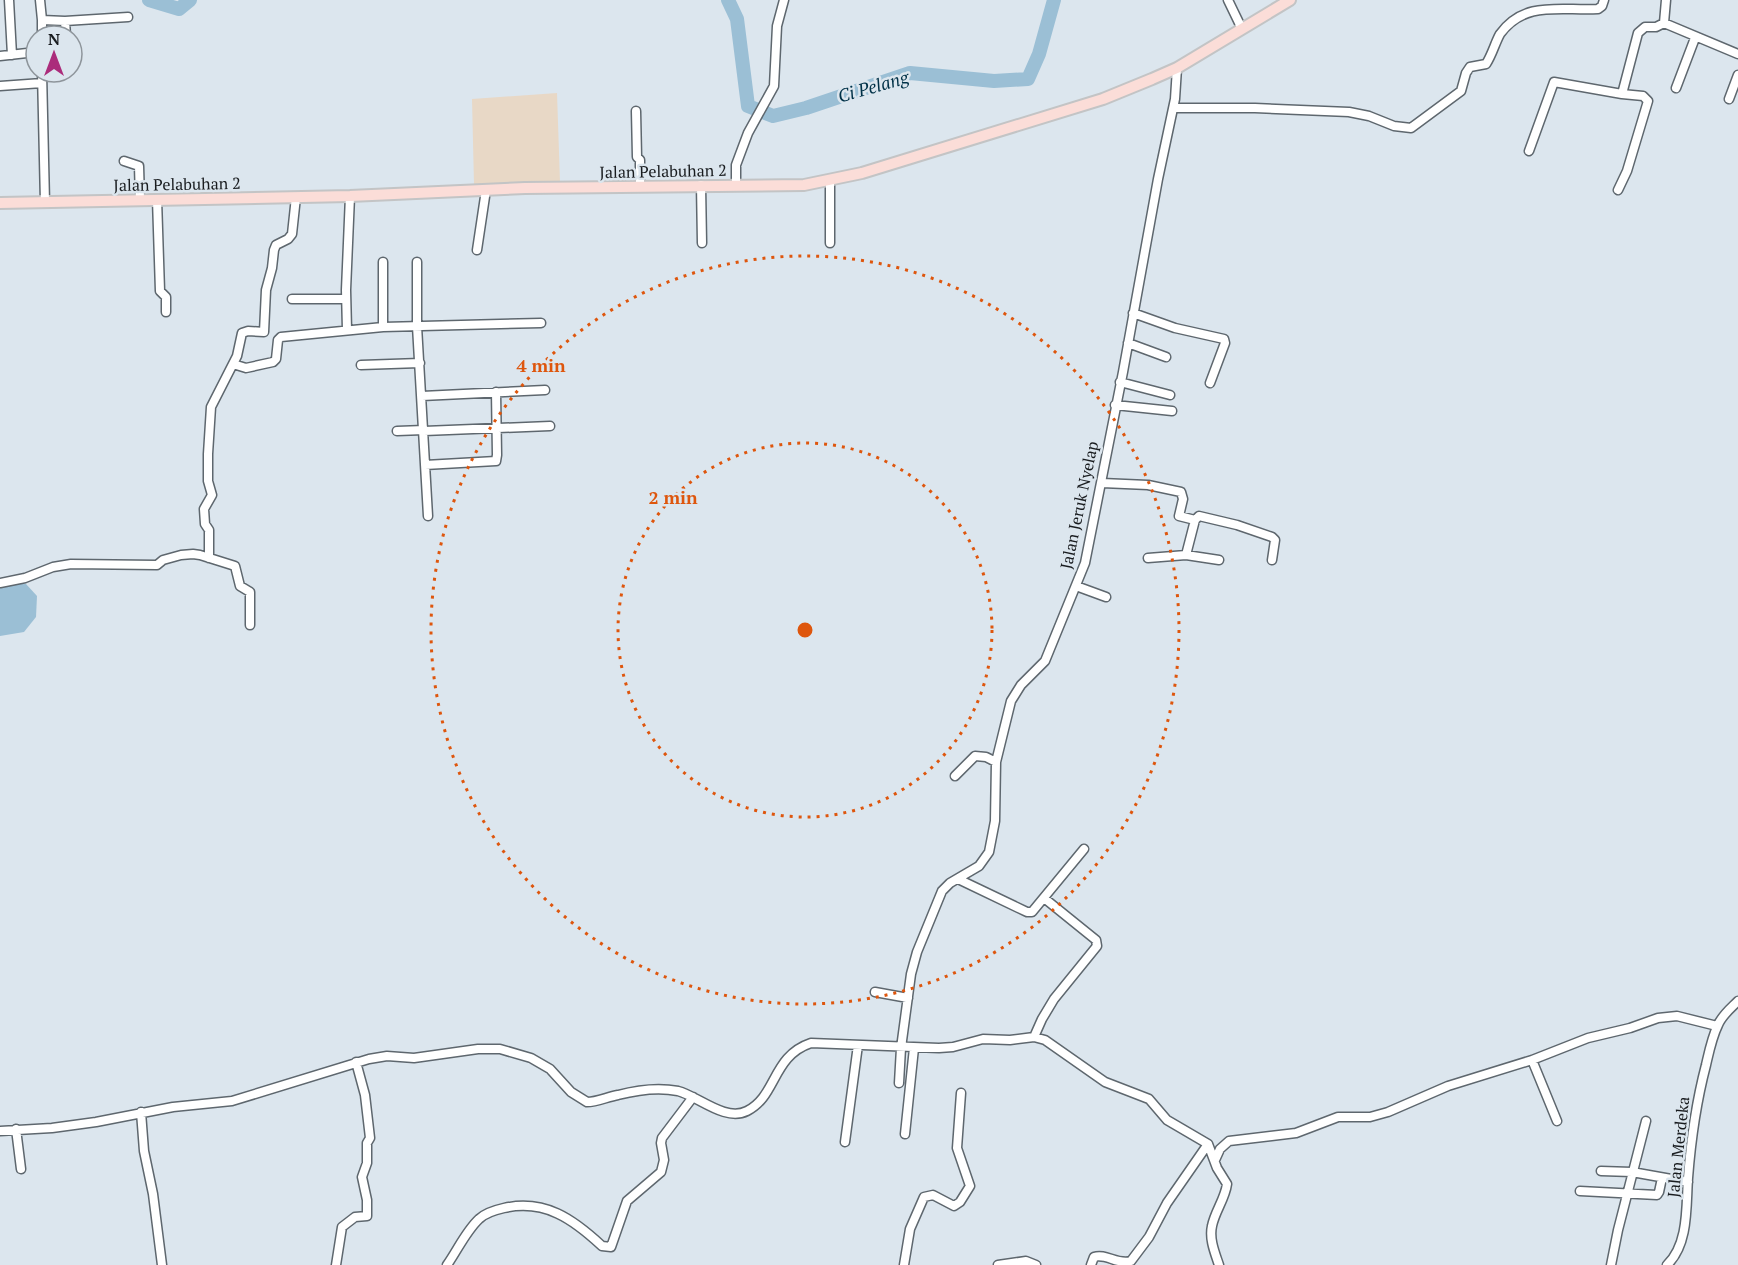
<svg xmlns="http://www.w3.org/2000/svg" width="1738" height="1265" font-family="'PT Serif',serif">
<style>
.education{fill:#e8d8c6}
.water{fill:#9bbfd5}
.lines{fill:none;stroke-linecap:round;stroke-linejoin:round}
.river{stroke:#9bbfd5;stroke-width:14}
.minor-casing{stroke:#5e676e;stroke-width:11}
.major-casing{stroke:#c3c4c5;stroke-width:14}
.minor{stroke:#fff;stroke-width:8}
.major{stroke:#fbddd8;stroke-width:10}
.ring{fill:none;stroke:#de560d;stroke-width:3;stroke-dasharray:3 6}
.labels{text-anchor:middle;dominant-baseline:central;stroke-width:5;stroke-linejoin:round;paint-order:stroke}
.street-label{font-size:16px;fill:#191c1f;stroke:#dce6ee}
.water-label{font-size:18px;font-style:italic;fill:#003147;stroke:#dce6ee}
.centre{fill:#de560d;stroke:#dce6ee;stroke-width:3}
.ring-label{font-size:18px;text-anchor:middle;font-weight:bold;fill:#de560d;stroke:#dce6ee;stroke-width:5;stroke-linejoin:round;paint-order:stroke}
</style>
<rect width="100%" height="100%" fill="#dce6ee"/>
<path class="education" d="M557 93 560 182 474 185 472 99Z"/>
<path class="water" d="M0 584H26L37 596 36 617 24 632 0 636Z"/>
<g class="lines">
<path class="river" d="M149 0 179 9 190 0
M728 0 737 19 748 106 773 116 806 108 910 73 994 81 1028 79 1039 54 1054 0"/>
<defs>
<path id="minor" d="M9 0 12 55
M40 0 42 20
M1228 0 1242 29
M65 21 66 36
M1664 23 1738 54
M42 36V20L65 21 128 17
M0 56 36 52
M42 72 45 203
M0 86 42 83
M1676 88 1695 38
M1729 99 1738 75
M1174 108H1255L1349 112 1369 116 1394 126 1411 128 1461 91 1466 73 1470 67 1486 64C1492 55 1495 43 1500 34 1525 0 1560 11 1598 9L1602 6 1604 0
M636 111 637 157 640 160V186
M1529 151 1554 82 1622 94 1638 33 1645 27H1656L1664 23 1666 0
M124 161 139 166 140 200
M701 185 702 243
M736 185V165L748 133 774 86 777 26 784 0
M1618 190 1627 171 1648 101 1643 96 1622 94
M157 199 160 291 166 297V312
M830 243V181
M477 250 486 190
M383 262V327
M417 262V326L428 516
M292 299H346
M1133 313 1175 328 1224 339 1225 343 1210 383
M347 330 346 290 350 196
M1128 343 1166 357
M233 364 246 368 273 362 276 359 278 340 281 337 383 327 541 323
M361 365 420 363
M1120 382 1170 395
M422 396 545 390
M1115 405 1172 411
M397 431 424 430
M424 431 550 426
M425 465 496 461 497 455 496 392
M1102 483 1148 485 1181 492 1183 499 1179 516 1195 520 1199 516 1237 525 1272 537 1275 540 1272 560
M1186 555 1195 520
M209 558V530L205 524 204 509 212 495 208 481V454L211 407 237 356 242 333 248 331 264 332 266 290 272 268 274 250 276 245 288 239 292 234 296 197
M1148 558 1186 555 1219 560
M0 583 25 578 53 567 71 564 157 565 163 560 181 555 193 554 200 555 235 566 240 586 250 592V625
M1076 586 1106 597
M955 776 975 756 986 757 996 762
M958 879 1027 912H1032L1084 849
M875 992 908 998
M1034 1037 1042 1019 1054 999 1097 946 1096 940 1044 898
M1532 1060 1557 1121
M899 1083 901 1048 911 974 917 952 942 891 950 883 979 866 989 852 995 821 996 762 1011 701 1021 685 1045 661 1085 563 1123 372 1158 179 1175 99 1177 68
M141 1112 144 1151 153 1194 162 1265
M16 1129 21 1169
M0 1131 52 1128 96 1122 173 1107 232 1101 369 1059 387 1056 414 1058 478 1049H500L531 1058 550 1069 571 1092 587 1102C597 1102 607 1097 618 1095 637 1090 658 1087 678 1091 698 1096 725 1122 747 1111 777 1096 772 1056 811 1043L939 1048 953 1047 983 1039 1010 1040 1034 1037 1045 1040 1105 1082 1149 1099 1167 1120 1208 1144 1217 1168 1227 1184C1225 1199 1215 1211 1212 1226 1209 1239 1215 1253 1219 1265
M905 1134 914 1048
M845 1142 858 1045
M1215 1160 1220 1149 1229 1141 1296 1133 1338 1117H1370L1388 1112 1448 1086 1532 1060 1588 1038 1630 1028 1658 1018 1677 1016 1717 1026
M1601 1171 1632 1172 1688 1182
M1580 1191 1657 1195 1659 1192 1662 1178
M336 1265 342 1227 355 1217 367 1216V1200L362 1177 367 1163V1143L370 1138 365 1095 356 1062
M447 1265C457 1251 466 1231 479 1219 485 1213 495 1210 504 1208 545 1199 573 1219 602 1246L611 1247 627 1201 661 1172 664 1160 661 1143 662 1138 693 1097
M904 1265 910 1229 924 1197 933 1195 954 1206 960 1202 970 1186 957 1148 961 1093
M998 1265 1026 1261 1036 1265
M1091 1265 1094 1257C1106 1253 1117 1265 1131 1261L1149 1237 1167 1203 1208 1144
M1611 1265 1618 1230 1646 1121
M1667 1265C1689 1244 1686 1206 1688 1178 1691 1139 1696 1103 1706 1065 1709 1052 1712 1037 1718 1025 1722 1015 1731 1008 1738 1001"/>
<path id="major" d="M0 203 350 196 525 188 804 185 862 173 1103 99 1152 79 1177 68 1290 0"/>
</defs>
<use href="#minor" class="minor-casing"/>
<use href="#major" class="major-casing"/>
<use href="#minor" class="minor"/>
<use href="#major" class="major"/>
</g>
<g class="ring">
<circle cx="805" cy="630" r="187"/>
<circle cx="805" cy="630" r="374"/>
</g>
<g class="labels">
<g class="street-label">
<text transform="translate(663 171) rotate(-1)">Jalan Pelabuhan 2</text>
<text transform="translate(177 184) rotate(-1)">Jalan Pelabuhan 2</text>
<text transform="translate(1079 505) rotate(-78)">Jalan Jeruk Nyelap</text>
<text transform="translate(1678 1147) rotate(-84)">Jalan Merdeka</text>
</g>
<g class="water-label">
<text transform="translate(873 86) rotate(-16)">Ci Pelang</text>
</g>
</g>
<circle cx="805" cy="630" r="9" class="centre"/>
<g class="ring-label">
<text x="541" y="372">4 min</text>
<text x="673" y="504">2 min</text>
</g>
<g transform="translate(54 54)"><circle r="28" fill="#dce6ee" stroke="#8e959b" stroke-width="1.5"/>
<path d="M0-4.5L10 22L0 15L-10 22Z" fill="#ab2c7b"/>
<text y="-9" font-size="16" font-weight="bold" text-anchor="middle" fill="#191c1f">N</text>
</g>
</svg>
